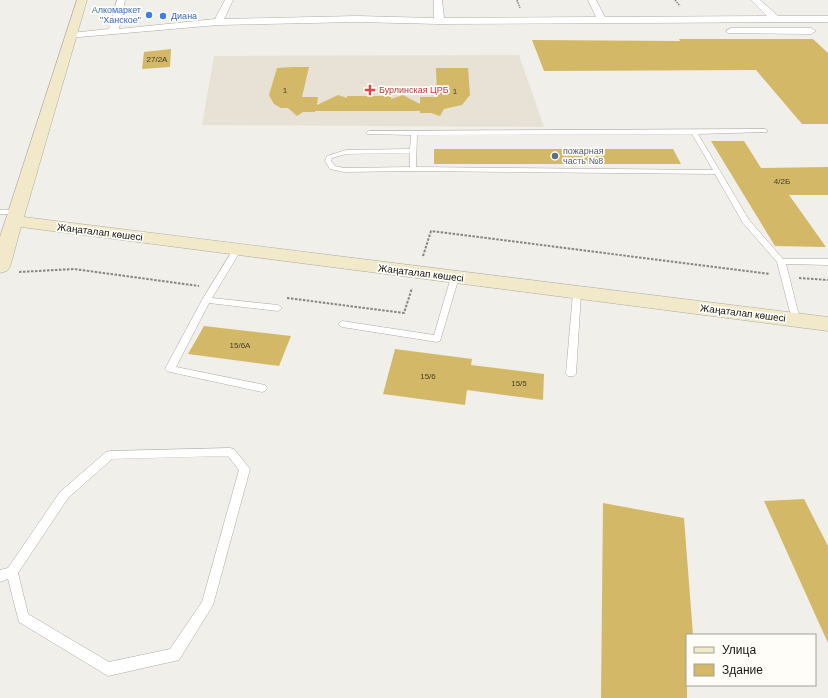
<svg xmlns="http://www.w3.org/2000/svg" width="828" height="698" font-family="Helvetica,sans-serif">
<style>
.built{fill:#e7e2d5}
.building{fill:#d3b868}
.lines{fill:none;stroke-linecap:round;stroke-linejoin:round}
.service-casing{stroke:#acaaa4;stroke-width:1}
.minor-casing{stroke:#acaaa4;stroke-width:1}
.secondary-casing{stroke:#acaaa4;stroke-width:1}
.path-far1{stroke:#878581;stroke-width:1.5;stroke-dasharray:1.5 1;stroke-linecap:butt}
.path{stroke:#878581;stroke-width:2;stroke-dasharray:2.5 1.5;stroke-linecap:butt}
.service{fill:#fff;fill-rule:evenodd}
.minor{fill:#fff;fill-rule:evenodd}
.secondary{fill:#f1e9c9;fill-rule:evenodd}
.shop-dot{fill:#3f7fe0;stroke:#fffdf7;stroke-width:1.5}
.health-dot{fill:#e0444e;stroke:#fffdf7;stroke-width:1.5}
.service-dot{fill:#5c6f8a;stroke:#fffdf7;stroke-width:1.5}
.labels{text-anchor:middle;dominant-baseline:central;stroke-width:3.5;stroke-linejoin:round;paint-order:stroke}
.number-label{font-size:8px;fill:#453e28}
.far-shop-label{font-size:9px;fill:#366cbe;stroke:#fffdf7;text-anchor:end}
.far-health-label{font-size:9px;fill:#be3a42;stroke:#fffdf7;text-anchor:start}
.far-service-label{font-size:9px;fill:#4e5e75;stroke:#fffdf7;text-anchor:start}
.street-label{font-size:10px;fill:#161513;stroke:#fffdf7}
</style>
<rect width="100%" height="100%" fill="#f1efe9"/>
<path class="built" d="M519 55 544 127 202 125 214 56Z"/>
<path class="building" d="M679 39H813L828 53V124H802L756 70 544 71 532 40 680 41Z
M171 49 170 67 142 69 144 52Z
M293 67H309L302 97H318L317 105 338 95 347 98V96H391V99L403 95 420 104V97H437L436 68H468L470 95 462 105 444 109 440 116 431 113H420V111H315V112H303L297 116 288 108H281L274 104 269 95 277 68Z
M711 141H744L761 168 828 167V195H789L826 247 775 246Z
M434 149H673L681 164H434Z
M204 326 291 336 279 366 188 354Z
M395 349 472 359 471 365 544 374 543 400 467 390 465 405 383 394Z
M804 499 828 546V643L764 501Z
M603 503 684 518 693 635H687V698H601Z"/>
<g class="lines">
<defs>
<path id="service" d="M765 129 767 130V132L698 134 749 220 783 259H828V265L786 264 800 320 796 323 792 320 777 262 743 223 715 174 413 171 344 172 330 169 325 161 327 156 346 150 410 149 411 135 367 134V132L369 131ZM692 134 713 170 416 167 417 135ZM410 153V167L344 168 335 166 331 161 332 158 346 154Z
M0 210H17L21 212 17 214H0Z
M234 248H237L241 250 212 298 278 305 282 308 278 311 209 303 176 367 265 385 267 388 265 391 262 392 170 372 167 371 165 369 202 300Z
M455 274 459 277 440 341 437 342 342 327 338 324 342 321 434 335 451 277Z
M577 290 581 293 576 374 574 376H568L566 374 573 293Z
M230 448 234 449 250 469 213 605 179 660 108 676 19 622 8 579 0 582V570L8 568 60 492 106 452 110 451ZM228 456 239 470 202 602 170 649 109 662 28 614 18 573 68 498 112 459Z"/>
<path id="minor" d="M117 0H125L119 29 215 19 225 0H233L224 19 357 16 434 18V0H442L444 18 596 17 588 0H596L605 17 767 16 751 0H760L778 16H828V22L439 24 357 22 218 25 68 38 66 36 68 34 71 33 109 29Z
M731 28H811L816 31 811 34 728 33 726 31Z"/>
<path id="secondary" d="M77 0H87L24 217 828 317V331L21 227 10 267 7 271 0 273V237Z"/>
</defs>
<use href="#service" class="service-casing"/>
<use href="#minor" class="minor-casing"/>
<use href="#secondary" class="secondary-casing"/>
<path class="path-far1" d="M517 0 520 8
M675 0 680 6"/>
<path class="path" d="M423 256 431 231 770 274
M19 272 74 269 199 286
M799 278 828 280
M287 298 404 313 412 288"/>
<use href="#service" class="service"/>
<use href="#minor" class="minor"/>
<use href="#secondary" class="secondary"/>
</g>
<g class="shop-dot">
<circle cx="149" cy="15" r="4"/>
<circle cx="163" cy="16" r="4"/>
</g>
<path class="health-dot" d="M368 84h4v4h4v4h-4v4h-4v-4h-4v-4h4z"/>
<circle class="service-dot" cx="555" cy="156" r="4"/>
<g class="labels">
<g class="number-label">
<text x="157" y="59">27/2А</text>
<text x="285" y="90">1</text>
<text x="455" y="91">1</text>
<text x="782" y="181">4/2Б</text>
<text x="240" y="345">15/6А</text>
<text x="428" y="376">15/6</text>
<text x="519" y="383">15/5</text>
</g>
<g class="far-shop-label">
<text x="141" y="10">Алкомаркет<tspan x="141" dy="10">"Ханское"</tspan></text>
<text x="171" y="16" text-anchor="start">Диана</text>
</g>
<g class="far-health-label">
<text x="379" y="90">Бурлинская ЦРБ</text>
</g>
<g class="far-service-label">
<text x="563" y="151">пожарная<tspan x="563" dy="10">часть №8</tspan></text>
</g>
<g class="street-label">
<text transform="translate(100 232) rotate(7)">Жаңаталап көшесі</text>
<text transform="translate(421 273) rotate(7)">Жаңаталап көшесі</text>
<text transform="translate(743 313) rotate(7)">Жаңаталап көшесі</text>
</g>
</g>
<rect x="686" y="634" width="130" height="52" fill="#fffdf7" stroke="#a2a09c"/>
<rect x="694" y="647" width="20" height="6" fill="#f1e9c9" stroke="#a2a09c"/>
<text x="722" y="654" font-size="12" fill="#161513">Улица</text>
<rect x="694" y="664" width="20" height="12" fill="#d3b868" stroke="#a2a09c"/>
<text x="722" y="674" font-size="12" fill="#161513">Здание</text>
</svg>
